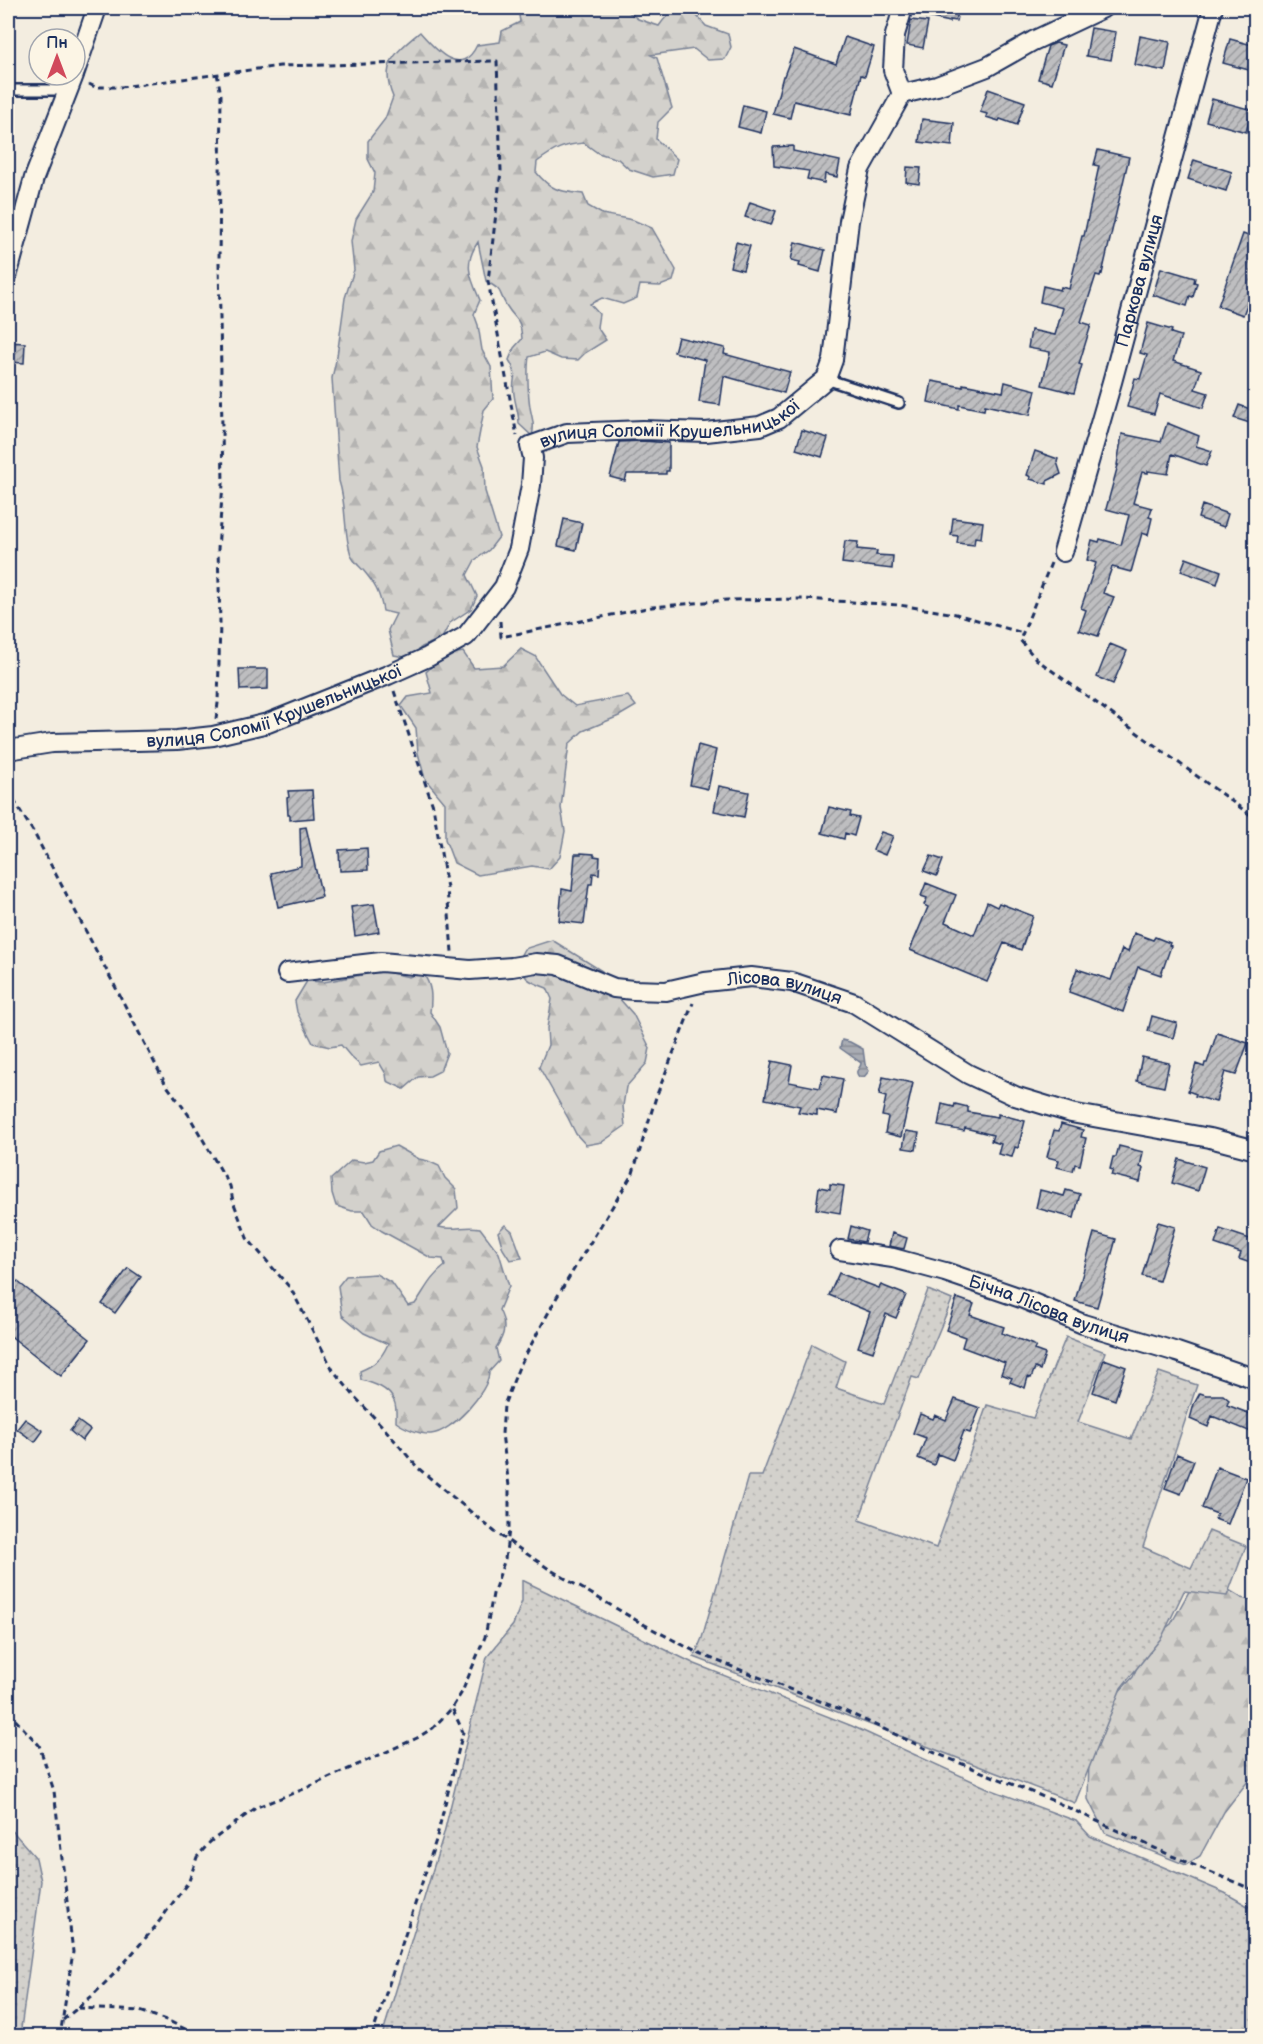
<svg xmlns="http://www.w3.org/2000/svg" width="1263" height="2044" font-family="'Balsamiq Sans',sans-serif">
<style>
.forest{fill:url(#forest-firs);stroke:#778095;stroke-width:1.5}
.garden{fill:url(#garden-dots);stroke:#778095;stroke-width:1.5}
.water{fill:url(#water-rules);stroke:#707a91;stroke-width:1.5}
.building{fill:url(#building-hatch);stroke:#1b2f5e;stroke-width:1.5}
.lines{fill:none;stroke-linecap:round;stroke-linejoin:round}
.service-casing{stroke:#1b2f5e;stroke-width:14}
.minor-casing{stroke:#1b2f5e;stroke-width:22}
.path{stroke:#1b2f5e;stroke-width:3;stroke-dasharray:6 4.5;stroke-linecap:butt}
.service{stroke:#fcf5e5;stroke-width:9}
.minor{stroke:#fcf5e5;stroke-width:18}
.labels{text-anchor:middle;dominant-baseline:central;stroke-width:5;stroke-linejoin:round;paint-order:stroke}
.street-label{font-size:18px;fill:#1b2f5e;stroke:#fcf5e5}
</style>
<defs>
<pattern id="forest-firs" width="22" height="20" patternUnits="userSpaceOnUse" patternTransform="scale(1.5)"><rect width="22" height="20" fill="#d3d1cc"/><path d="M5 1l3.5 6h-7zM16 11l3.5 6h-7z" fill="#b5b4b2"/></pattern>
<pattern id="garden-dots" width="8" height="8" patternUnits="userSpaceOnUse" patternTransform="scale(1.5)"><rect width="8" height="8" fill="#d3d1cc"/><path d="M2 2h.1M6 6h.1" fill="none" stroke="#b5b4b2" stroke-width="1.8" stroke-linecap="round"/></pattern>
<pattern id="water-rules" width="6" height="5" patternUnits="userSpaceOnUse" patternTransform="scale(1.5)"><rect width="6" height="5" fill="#a9acb3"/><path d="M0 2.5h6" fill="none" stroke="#898c95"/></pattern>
<pattern id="building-hatch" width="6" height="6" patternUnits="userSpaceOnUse" patternTransform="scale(1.5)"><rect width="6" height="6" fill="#bebec0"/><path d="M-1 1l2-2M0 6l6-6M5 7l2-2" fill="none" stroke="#9a9b9f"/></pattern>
</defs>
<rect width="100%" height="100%" fill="#f3ede0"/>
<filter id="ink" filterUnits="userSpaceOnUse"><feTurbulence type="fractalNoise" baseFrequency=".0167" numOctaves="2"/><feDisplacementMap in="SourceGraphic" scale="12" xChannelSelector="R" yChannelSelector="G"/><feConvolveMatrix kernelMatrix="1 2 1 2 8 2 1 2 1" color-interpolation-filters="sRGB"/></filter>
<g filter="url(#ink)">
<path class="forest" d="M518 8H620L626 10 638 19 659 26C673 6 677 8 700 8L696 15 706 26 728 34 731 47 725 59 708 60 694 49 651 55 657 58 672 108 658 122 656 139 677 159 673 174 653 177 629 169 618 159 598 153 584 143C562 145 555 149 537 162L536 172C551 191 560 191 583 194L588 206 602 214 633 220 652 228 676 270 673 281 660 286 640 285 637 298 623 304 602 298 590 304 599 314 597 327 606 340 585 353 578 360 561 359 545 352 529 357C527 369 528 394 530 407 532 419 535 424 532 436L519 424C519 413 515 404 514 394 511 378 520 377 509 360L514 348 522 339C520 315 517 323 506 305 497 289 504 292 486 281L478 242C463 264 470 277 480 300L474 314 478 325 482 350 491 367 493 399 484 410 477 447 484 466 485 491 499 537 489 550 475 560 467 575 477 596 471 609 450 623 442 638 422 647 410 658 394 655 388 630 396 614 383 611C380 593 375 584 363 570 359 566 353 561 351 555 343 531 347 505 339 481L332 378 337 356 345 298 354 270 351 241 356 219 373 192 375 173 368 159V141L385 119 393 97C379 64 396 52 420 32 436 50 461 79 477 45L500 42 502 31 520 22Z
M521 649 535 656 560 694 575 706 628 696 636 706 619 716 583 731 569 744 561 808 565 831 560 857 549 869 532 866 478 875 454 863 445 839V803L425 779 418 753 416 728 401 706 408 697 432 693 426 672 443 656 463 652 474 668 503 666Z
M552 940 602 971 618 997 633 1014 650 1048 647 1063 626 1087 623 1106 625 1126 602 1142 586 1145 576 1134 568 1118 539 1067 548 1045 547 1028 552 999 547 988C528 981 524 980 518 960L524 949Z
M382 971 409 977 422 972C432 985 432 996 430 1012L440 1027 447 1053 440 1071 430 1076 418 1077 404 1089 387 1081 386 1074 379 1062 361 1066 351 1057 341 1045 330 1047 313 1043 297 1012 295 1001 307 981 324 982Z
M396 1146 419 1159 428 1161 439 1166 445 1178 456 1189 458 1208 439 1227C453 1231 466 1225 480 1228L499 1253 509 1286 499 1310C507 1325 505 1334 496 1348L499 1361 489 1372C489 1392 451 1433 431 1434 421 1435 404 1428 396 1422 396 1416 397 1407 394 1401 389 1388 373 1383 361 1380L360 1371C375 1365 381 1359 388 1344L364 1333 342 1315 338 1286 346 1276 376 1274 392 1283 408 1306 415 1304C425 1290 430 1277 445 1266L443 1259 431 1258 382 1231 372 1224 364 1211H352L336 1206 332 1193 331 1179 352 1160 364 1162 373 1160 379 1151Z
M505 1225 512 1231 522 1258 510 1260 503 1249 498 1232Z
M1214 1581 1242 1598 1255 1601V1772L1224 1812 1200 1856 1186 1865 1105 1833 1088 1799 1089 1755 1105 1706 1133 1677 1146 1643 1171 1624 1191 1588Z"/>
<path class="garden" d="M928 1290 952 1300 919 1379 912 1377 859 1520 936 1548 987 1405 1033 1418 1066 1337 1105 1352 1078 1422 1131 1439 1159 1372 1197 1385 1143 1547 1191 1568 1209 1531 1246 1546 1227 1596 1184 1591 1162 1637 1121 1688 1075 1803 694 1657 702 1638 748 1476H762L812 1344 845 1361 836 1388 884 1404Z
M522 1580 695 1664 852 1726 992 1790 1076 1821 1090 1836 1225 1893 1255 1910V2036H382L444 1833 487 1657 513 1625 522 1601Z
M8 1826 36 1858 41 1881 20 2036H8Z"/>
<path class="water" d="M842 1040 850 1042 863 1049 865 1064 869 1071 864 1077H859C853 1070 861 1069 861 1063L840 1048Z"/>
<path class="building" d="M914 8H959L956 21 950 20V22L913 14Z
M911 20 928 22 923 48 907 45Z
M1091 28 1116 32 1111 60 1086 56Z
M1140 36 1170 42 1165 71 1135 65Z
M845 37 874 47 865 76 861 75 851 115 794 101 790 118 773 114 783 76H784L794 49 836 64Z
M1230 39 1256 46V72L1223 63Z
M1056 43 1064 45 1052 83 1038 79 1048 46Z
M988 89 1025 102 1017 125 1000 119 999 121 986 117 987 114 980 112Z
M1212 99 1252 110 1246 132 1206 121Z
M743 105 766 111 761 133 738 127Z
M922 119 954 123 952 146 919 142Z
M793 146V151L840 161 837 177 825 174 824 183 807 179 809 171 774 166 773 147Z
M1098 150 1129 157 1102 274 1101 273 1100 276 1096 275 1081 322 1091 325 1079 364 1082 365 1074 393 1042 385 1050 352 1028 348 1031 330 1055 335 1063 308 1040 302 1043 286 1060 290 1061 287 1069 289 1082 236H1084L1099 166 1094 165Z
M1194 160 1232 172 1226 191 1188 179Z
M907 167 921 168 919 184 906 182Z
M750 202 776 211 771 225 745 217Z
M1243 234 1256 239V281L1243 315 1218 306Z
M736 242 750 246 743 270 730 267Z
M795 242 825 250 820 272 799 266 800 262 791 260Z
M1161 268 1195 278 1194 282 1197 283 1193 297 1190 296 1187 306 1153 295Z
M1148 323 1172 330 1171 333 1181 336 1173 361 1201 370 1195 389 1208 393 1203 408 1160 394 1154 414 1127 407 1135 378 1140 379 1147 355 1140 353Z
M678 337 725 348 724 354 790 372 784 393 724 376 720 405 699 402 705 360 674 352Z
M8 342 25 343 24 363 8 362Z
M932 381 963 387V384L1003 392 1005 382 1036 390 1030 415 985 405 984 410 959 405V409L928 402Z
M1239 405 1256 411V425L1234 418Z
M1167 423 1199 436 1196 446 1212 451 1206 466 1172 454 1168 474 1148 471V473L1142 472 1133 503 1152 508 1149 517 1152 518 1148 535 1142 533 1131 572 1112 567 1103 593 1114 597 1098 636 1079 630 1086 610 1081 608 1096 563 1087 560 1092 540 1099 542 1100 539 1121 545 1129 515 1106 509 1118 465H1117L1122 434 1161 442Z
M802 430 828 438 822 457 796 449Z
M643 441 669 443V471H666V474H627L625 481 610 477 619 442Z
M1035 451 1058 459 1057 462 1061 474 1047 481V484L1030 479 1031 477 1027 475Z
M1202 505 1228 514 1224 527 1198 518Z
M953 518 983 522 981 538 975 537 974 545 957 543 958 536 951 535Z
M564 519 582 523 576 550 558 546Z
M845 541 858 542 857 549 877 551 876 555 893 556 892 569 842 563Z
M1186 558 1221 571 1217 584 1181 571Z
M1110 644 1127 651 1113 684 1097 677Z
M239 669H268V689L240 690Z
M698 745 716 750 708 789 690 785Z
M719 786 749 792 744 817 714 811Z
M312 790 314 818 290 820V815H288L287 798 289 797 288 791Z
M829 807 851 812 850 816 859 818 854 836 845 833 844 839 822 833Z
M306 827 322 897 278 907 271 873 301 866 300 828Z
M881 832 893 836 885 855 873 850Z
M367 848 368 870 340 871 339 850Z
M581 853 594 854V856L600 857 599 874 593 873 592 884H589L584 924 559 921 562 889 572 891 575 854H581Z
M931 856 943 860 937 876 924 871Z
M926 883 956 895 945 922 974 935 987 902 997 907 999 903 1033 916 1021 950 1004 943 987 982 910 950 928 907 924 905 927 898 921 896Z
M374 904 379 932 355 936 351 907Z
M1134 933 1153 940 1155 937 1170 943 1169 945 1171 946 1161 975 1138 967 1123 1012 1069 992 1077 969 1111 980 1122 949 1128 952Z
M1152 1016 1177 1023 1173 1038 1148 1031Z
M1217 1033 1248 1043 1236 1075 1225 1072 1216 1102 1195 1096 1196 1094 1188 1091 1196 1064 1204 1067 1205 1063H1207Z
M1142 1057 1169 1063 1164 1087 1137 1081Z
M772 1061 792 1065 789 1082 820 1088 823 1075 843 1079 837 1114 817 1110V1115L798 1112 800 1106 765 1099Z
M883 1077 913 1083 901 1137 885 1133 888 1117 882 1116 886 1097 879 1095Z
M942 1104 954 1107 955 1104 968 1107V1112L998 1117V1114L1025 1121 1018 1148 1015 1147 1012 1157 998 1154 1001 1144 991 1141 993 1135 965 1128 964 1131 938 1126Z
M1061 1124 1083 1130 1081 1137 1086 1138 1080 1165 1075 1164 1073 1171 1057 1167 1059 1160 1047 1157 1054 1130 1059 1131Z
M906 1131 919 1133 916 1150 903 1148Z
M1119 1146 1143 1152 1140 1167 1143 1168 1140 1182 1111 1175 1113 1170 1110 1169 1113 1157H1116Z
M1179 1159 1205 1167 1198 1191 1172 1183Z
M830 1184 844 1186 840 1213 816 1209 819 1187 830 1189Z
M1040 1190 1064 1196 1066 1190 1080 1194 1074 1218 1036 1208Z
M1158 1222 1175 1227 1159 1281 1142 1276Z
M851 1226 867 1231 864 1242 848 1239Z
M1220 1229 1256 1241V1265L1239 1259 1241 1253 1215 1244Z
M892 1233 907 1238 904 1249 889 1246Z
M1094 1233 1116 1239 1097 1307 1075 1301Z
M128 1268 141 1277 115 1313 102 1304Z
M839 1273 879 1288 881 1285 906 1295 896 1318 886 1314 873 1352 858 1347 870 1312 829 1295Z
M8 1274 90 1339 61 1376 8 1334Z
M957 1298 974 1304 970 1315 1004 1327 1002 1333 1036 1346 1034 1350 1045 1354 1040 1370 1035 1368 1031 1378 1028 1377 1025 1388 1010 1382 1012 1378 1001 1374 1005 1363 962 1347 965 1337 946 1330Z
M1104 1359 1126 1367 1115 1400 1093 1392Z
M1200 1393 1206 1395H1223L1229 1400 1227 1405 1256 1416V1434L1212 1416 1208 1427 1190 1419 1194 1404Z
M955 1399 980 1408 970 1433 964 1431 953 1460 938 1454 934 1465 918 1458 926 1438 913 1433 920 1414 933 1419 935 1415 946 1420Z
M25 1419 43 1431 35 1442 17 1429Z
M78 1421 90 1430 82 1441 70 1431Z
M1177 1454 1194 1461 1181 1494 1165 1488Z
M1217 1467 1246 1478 1228 1524 1215 1519 1217 1514 1202 1508Z"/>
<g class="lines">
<defs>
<path id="service" d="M8 90H57L68 82
M826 379 899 403"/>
<g id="minor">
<path d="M75 72 97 8"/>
<path d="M902 94 893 70 895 35 903 8"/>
<path d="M8 273 34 178 74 75"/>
<path id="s1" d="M1063 552 1112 382 1213 8"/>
<path id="s2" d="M8 750 52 743 177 740 213 736 268 723 388 675 428 657 466 636 504 587 519 549 531 485 533 458 530 446 567 433 643 430 706 432 760 426 779 418 826 379 833 360 849 221 860 169 902 94 937 86 987 67 1033 41 1103 8"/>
<path id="s3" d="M287 973 381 962 470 970 512 967 536 963 558 965 614 988 633 990 666 991 705 982 751 977 792 982 854 1003 968 1074 1015 1096 1071 1113 1210 1138 1256 1150"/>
<path id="s4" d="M840 1250 893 1258 945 1272 1021 1298 1083 1324 1177 1352 1256 1379"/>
</g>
</defs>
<use href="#service" class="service-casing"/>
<use href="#minor" class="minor-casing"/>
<path class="path" d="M89 84 95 87H121L280 66 497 61 501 171 488 281 517 436
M1051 563 1020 640 1036 659 1256 819
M500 621 501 637 652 607 727 600 805 599 899 605 956 614 1023 633
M394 691 433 806 447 888 452 952
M216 719 218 703 220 622 218 549 223 484 219 261 221 95 217 73
M8 791 34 833 118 992 165 1083 188 1114 230 1186 233 1201 247 1238 291 1289 333 1370 355 1397 384 1428 418 1468 495 1532 549 1569 641 1623 700 1654 845 1711 933 1752 1056 1802 1172 1856 1256 1891
M8 1712 39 1745 54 1791 73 1952 60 2036
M78 2008 140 2011 169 2021 199 2036
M63 2020 92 1996 119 1969 155 1927 189 1881 197 1857 210 1842 257 1807 304 1789 417 1738 433 1728 452 1708 462 1692 485 1637 493 1594 505 1559 509 1530V1486L502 1434 504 1405 519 1367 557 1297 633 1173 656 1097 693 1003
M372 2036 436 1840 463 1732 452 1708"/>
<use href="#service" class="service"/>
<use href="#minor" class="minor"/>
</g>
</g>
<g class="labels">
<g class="street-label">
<text stroke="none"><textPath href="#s1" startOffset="282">Паркова вулиця</textPath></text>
<text stroke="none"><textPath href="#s2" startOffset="830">вулиця Соломії Крушельницької</textPath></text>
<text stroke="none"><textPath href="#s2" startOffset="272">вулиця Соломії Крушельницької</textPath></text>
<text stroke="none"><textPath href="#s3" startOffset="506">Лісова вулиця</textPath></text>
<text stroke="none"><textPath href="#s4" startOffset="218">Бічна Лісова вулиця</textPath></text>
</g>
</g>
<rect width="1263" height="2044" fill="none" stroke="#fcf5e5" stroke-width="30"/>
<rect x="15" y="15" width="1233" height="2014" fill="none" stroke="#1b2f5e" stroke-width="2" filter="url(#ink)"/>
<g transform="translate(57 57)"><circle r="28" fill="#fcf5e5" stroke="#a2a6af" stroke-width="1.5"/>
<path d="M0-4.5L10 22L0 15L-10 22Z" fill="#d1495b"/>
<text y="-9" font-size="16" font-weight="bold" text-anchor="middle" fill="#1b2f5e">Пн</text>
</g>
</svg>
